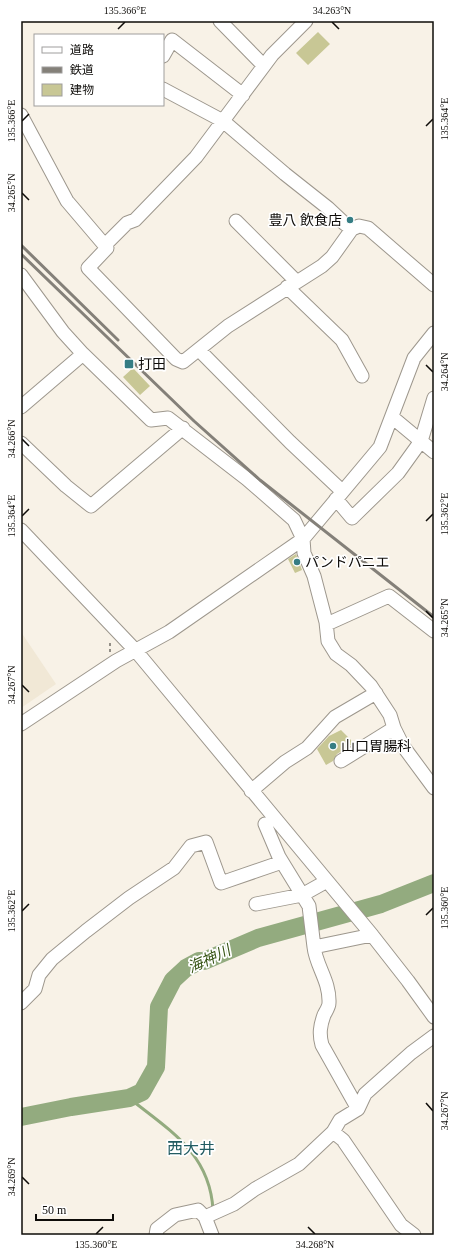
<svg xmlns="http://www.w3.org/2000/svg" width="455" height="1256" font-family="'Times New Roman','Noto Sans JP',serif">
<style>
.built{fill:#f1e8d6}
.lines{fill:none;stroke-linecap:round;stroke-linejoin:round}
.stream{stroke:#93ab7f;stroke-width:3}
.river{stroke:#93ab7f;stroke-width:18}
.building{fill:#c8c795}
.minor-casing{stroke:#9d978d;stroke-width:15}
.path{stroke:#938f87;stroke-width:2;stroke-dasharray:3 3;stroke-linecap:butt}
.minor{stroke:#fff;stroke-width:13}
.rail{stroke:#848079;stroke-width:3}
.ticks{fill:none;stroke:#0e0c09;stroke-width:1.5}
.poi-dot{fill:#357d84;stroke:#fff;stroke-width:1.5}
.labels{text-anchor:middle;dominant-baseline:central;stroke-width:3.5;stroke-linejoin:round;paint-order:stroke}
.poi-label{font-size:14px;fill:#0e0c09;stroke:#fff;text-anchor:start}
.water-label{font-size:15px;font-style:italic;fill:#375515;stroke:#fff}
.quarter-label{font-size:16px;fill:#225c62;stroke:#fff}
.neatline{fill:none;stroke:#0e0c09;stroke-width:1.5}
.ticks-label{font-size:10px;text-anchor:middle;fill:#0e0c09}
</style>
<rect width="100%" height="100%" fill="#f8f2e7"/>
<path class="built" d="M21 632 56 684 21 708Z"/>
<g class="lines">
<path class="stream" d="M129 1098C169 1130 210 1153 213 1210"/>
<path class="river" d="M21 1117 71 1107 129 1098 142 1092 156 1067 159 1007 173 980 186 968 199 961H204L258 938 381 904 434 883"/>
</g>
<path class="building" d="M318 32 330 44 308 65 296 53Z
M133 368 150 386 140 395 123 377Z
M296 554 302 570 295 573 288 559Z
M341 730 351 740V745L337 754 333 761 326 765 317 749 329 736Z"/>
<g class="lines">
<defs>
<path id="minor" d="M220 21 264 66
M163 56 172 40 243 95
M163 89 223 121 285 174 328 208 345 224 352 229
M21 115 67 201 107 248 88 268 176 359 183 362 228 326 322 266 332 257 352 229 359 226 368 228 434 285
M236 221 297 282
M105 245 127 223 135 220 196 157 272 55 306 21
M21 275 63 332 83 354 151 420 168 418 247 479 294 520 303 539 304 553 314 576 326 622 328 641 336 654 351 665 371 686 390 715 394 728 403 746 434 788
M287 287 342 340 362 376
M199 350 290 442 342 491
M21 407 83 354
M392 417 434 452
M21 443 66 486 91 506 183 428
M336 499 352 518 398 473 421 441 434 398
M21 530 136 651 372 935 408 981 434 1017
M327 624 389 596 434 631
M21 724 116 661 169 632 303 539 380 447 414 358 434 333
M341 761 394 728
M251 791 285 762 307 748 335 717 376 693
M265 824 279 857 309 906 314 947 372 935
M256 904 302 895 327 881
M314 947C316 966 330 981 329 1003 329 1007 326 1011 324 1015 320 1026 319 1034 322 1045L358 1109
M21 1003 35 989 39 975 52 959 86 931 129 898 174 868 191 846 206 842 221 883 282 862
M333 1132 343 1140 401 1225 414 1235
M205 1217 234 1204 255 1189 299 1164 333 1132 340 1120 358 1109 365 1094 411 1053 434 1036
M156 1235 157 1229 175 1215 198 1210 205 1217 212 1235"/>
</defs>
<use href="#minor" class="minor-casing"/>
<path class="path" d="M110 652V640"/>
<use href="#minor" class="minor"/>
<path class="rail" d="M21 245 118 340
M21 254 194 421 260 480 434 617"/>
</g>
<path class="ticks" d="M332 22 339 29M118 29 125 22M22 121 29 114M426 126 433 119M22 193 29 200M426 365 433 372M22 439 29 446M22 516 29 509M426 521 433 514M426 611 433 618M22 685 29 692M22 911 29 904M426 915 433 908M426 1103 433 1111M22 1177 29 1184M308 1227 315 1234M96 1234 103 1227"/>
<g class="poi-dot">
<circle cx="350" cy="220" r="4"/>
<rect x="124" y="359" width="10" height="10" rx="2"/>
<circle cx="297" cy="562" r="4"/>
<circle cx="333" cy="746" r="4"/>
</g>
<g class="labels">
<g class="poi-label">
<text x="342" y="220" text-anchor="end">豊八 飲食店</text>
<text x="138" y="364">打田</text>
<text x="305" y="562">パンドパニエ</text>
<text x="341" y="746">山口胃腸科</text>
</g>
<g class="water-label">
<text transform="translate(209 959) rotate(-25)">海神川</text>
</g>
<g class="quarter-label">
<text x="191" y="1148">西大井</text>
</g>
</g>
<rect width="455" height="1256" fill="none" stroke="#ffffff" stroke-width="44"/>
<rect x="34" y="34" width="130" height="72" fill="#ffffff" stroke="#9f9e9d"/>
<rect x="42" y="47" width="20" height="6" fill="#ffffff" stroke="#9f9e9d"/>
<text x="70" y="54" font-size="12" fill="#0e0c09">道路</text>
<rect x="42" y="67" width="20" height="6" fill="#848079" stroke="#9f9e9d"/>
<text x="70" y="74" font-size="12" fill="#0e0c09">鉄道</text>
<rect x="42" y="84" width="20" height="12" fill="#c8c795" stroke="#9f9e9d"/>
<text x="70" y="94" font-size="12" fill="#0e0c09">建物</text>
<path d="M36 1214v6h77v-6" fill="none" stroke="#0e0c09" stroke-width="2"/>
<text x="42" y="1214" font-size="12" fill="#0e0c09" stroke="#ffffff" stroke-width="3" paint-order="stroke">50 m</text>
<rect x="22" y="22" width="411" height="1212" class="neatline"/>
<g class="ticks-label">
<text x="125" y="14">135.366°E</text>
<text x="332" y="14">34.263°N</text>
<text transform="translate(444 119) rotate(-90)" y="4">135.364°E</text>
<text transform="translate(11 121) rotate(-90)" y="4">135.366°E</text>
<text transform="translate(11 193) rotate(-90)" y="4">34.265°N</text>
<text transform="translate(444 372) rotate(-90)" y="4">34.264°N</text>
<text transform="translate(11 439) rotate(-90)" y="4">34.266°N</text>
<text transform="translate(444 514) rotate(-90)" y="4">135.362°E</text>
<text transform="translate(11 516) rotate(-90)" y="4">135.364°E</text>
<text transform="translate(444 618) rotate(-90)" y="4">34.265°N</text>
<text transform="translate(11 685) rotate(-90)" y="4">34.267°N</text>
<text transform="translate(444 908) rotate(-90)" y="4">135.360°E</text>
<text transform="translate(11 911) rotate(-90)" y="4">135.362°E</text>
<text transform="translate(444 1111) rotate(-90)" y="4">34.267°N</text>
<text transform="translate(11 1177) rotate(-90)" y="4">34.269°N</text>
<text x="96" y="1248">135.360°E</text>
<text x="315" y="1248">34.268°N</text>
</g>
</svg>
